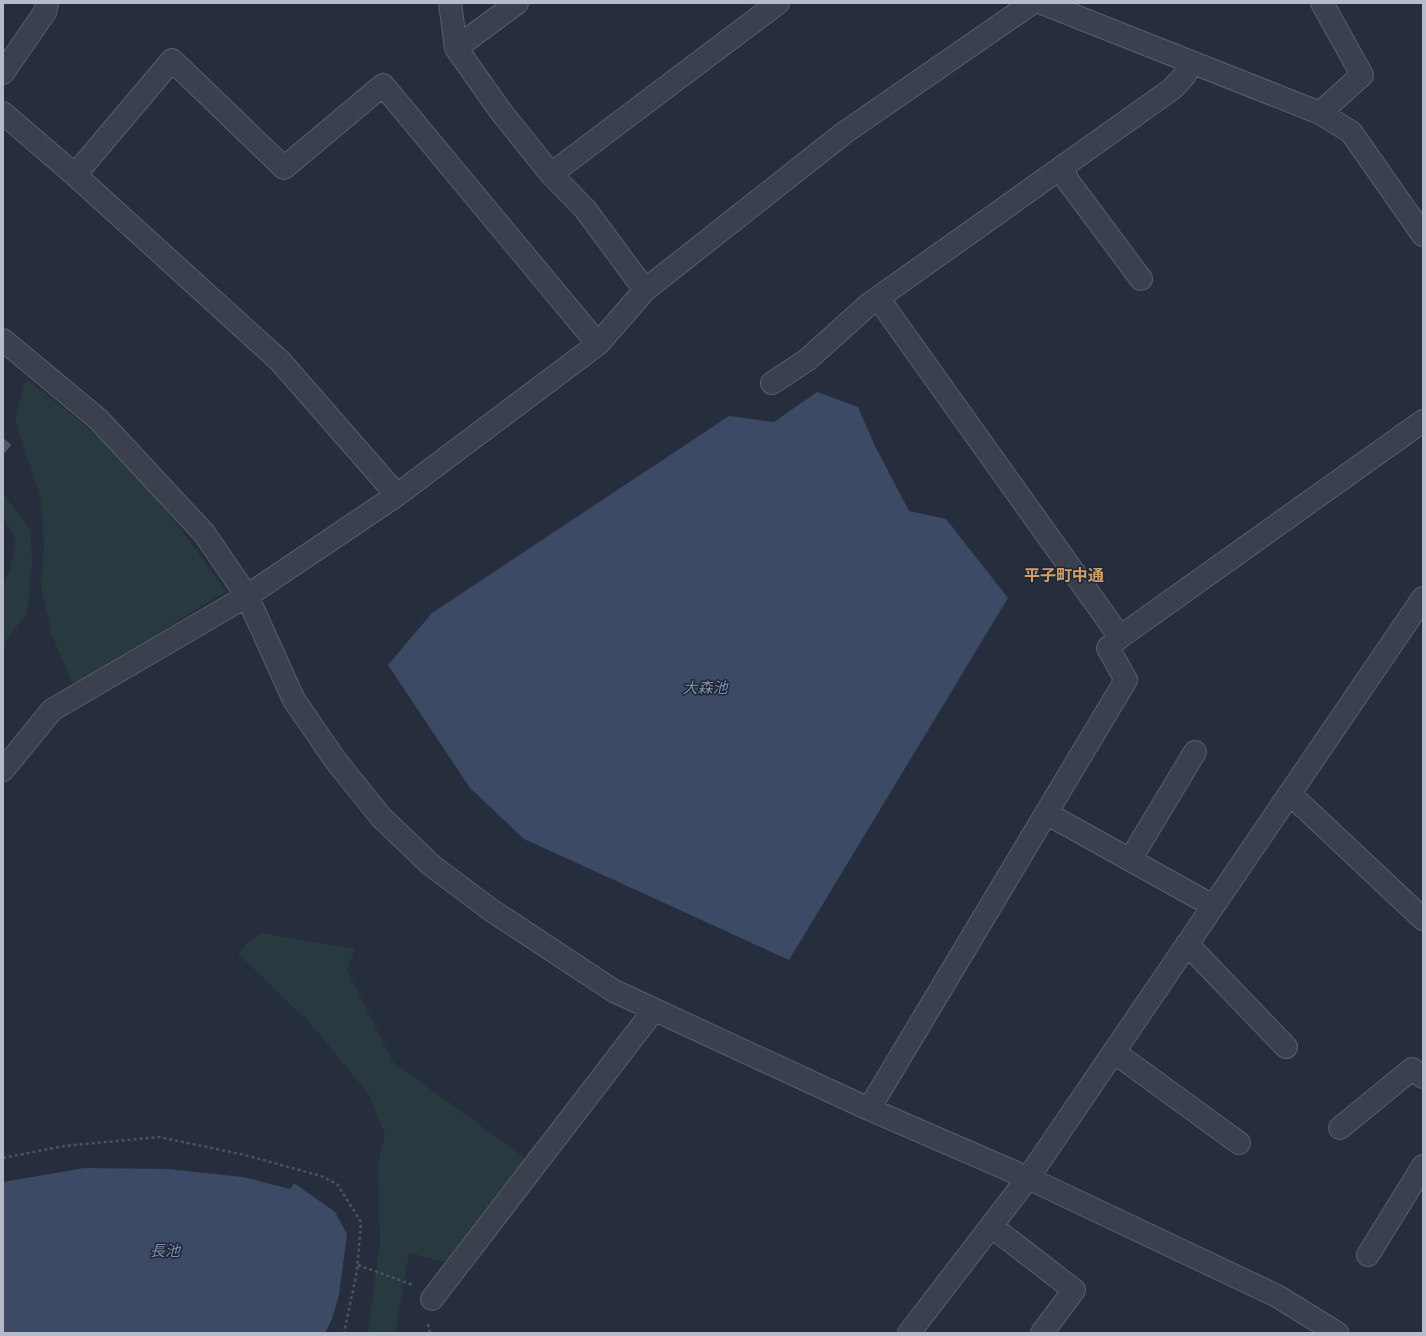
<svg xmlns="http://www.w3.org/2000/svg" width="1426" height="1336" font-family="'Sofia Sans Condensed','Noto Sans JP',sans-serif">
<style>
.green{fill:#283a3f}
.water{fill:#3c4a66}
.building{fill:#4c5467;stroke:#212735}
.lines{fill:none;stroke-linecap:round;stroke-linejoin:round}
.minor-casing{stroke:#585e6c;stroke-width:24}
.path{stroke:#46575c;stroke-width:2.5;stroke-dasharray:3 3;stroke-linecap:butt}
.minor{stroke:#3a404e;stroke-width:22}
.labels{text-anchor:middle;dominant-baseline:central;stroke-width:3;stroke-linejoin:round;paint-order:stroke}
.water-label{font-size:15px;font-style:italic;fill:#7f8eaf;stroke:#1f2533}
.quarter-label{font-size:16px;font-weight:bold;fill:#d0a069;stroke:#1f2533}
</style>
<rect width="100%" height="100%" fill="#262e3e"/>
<path class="green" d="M26 379C58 403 89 427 118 455 159 495 191 545 226 591L74 686 51 633 41 585 44 543 41 499 15 420Z
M3 493 31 531 32 565 27 613 3 645V583L10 571 16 541 3 515Z
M262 933 355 949 347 970 393 1062 525 1158 445 1262 409 1253 395 1333H368L380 1244 378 1165 385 1135 369 1095 313 1026 238 954 246 944Z"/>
<path class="water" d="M817 392 858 407 874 444 909 511 946 519 1008 598 789 960 524 839 470 788 388 665 432 613 729 416 774 422Z
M84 1168 167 1169 243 1177 290 1189 294 1183 335 1212 347 1234 339 1295 332 1319 325 1333H3V1182Z"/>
<path class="building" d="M3 437 12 445 3 456Z"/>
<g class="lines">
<defs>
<path id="minor" d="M450 3 456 48 502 113 551 174 585 209 645 290
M1042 3 1320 113 1351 132 1423 235
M456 48 517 3
M3 73 45 12 47 3
M3 113 75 175 280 361 397 495
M1320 113 1362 75 1322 3
M1062 167 1068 181 1141 279
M551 174 778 3
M75 175 172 60 284 168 383 85 598 344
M878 298 1120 637
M3 340 98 419 204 533 247 596 294 700 336 761 381 817 431 865 491 910 614 991 869 1109 1028 1178 1277 1296 1337 1333
M772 383 807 360 868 305 1172 89 1185 75 1191 62
M3 770 52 710 247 596 397 495 598 344 645 290 844 133 1032 3
M1290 794 1423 919
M1046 813 1213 906
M1130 860 1195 752
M1187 944 1286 1047
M1114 1052 1239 1143
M869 1109 1126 680 1108 648 1120 637 1423 421
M1340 1128 1412 1069 1423 1077
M991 1226 1074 1290 1042 1333
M1368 1255 1423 1166
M432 1299 654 1010
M909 1333 1028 1178 1423 598"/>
</defs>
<use href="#minor" class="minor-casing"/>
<path class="path" d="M3 1158 64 1146 159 1137 245 1155 321 1176 337 1184 361 1222 357 1271 344 1333
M358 1265 413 1285
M428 1324 430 1333"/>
<use href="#minor" class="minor"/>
</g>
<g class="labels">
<g class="water-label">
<text x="705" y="688">大森池</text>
<text x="165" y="1251">長池</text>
</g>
<g class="quarter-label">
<text x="1064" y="576">平子町中通</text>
</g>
</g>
<rect width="1426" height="1336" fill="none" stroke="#b6bbc9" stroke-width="8"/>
</svg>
